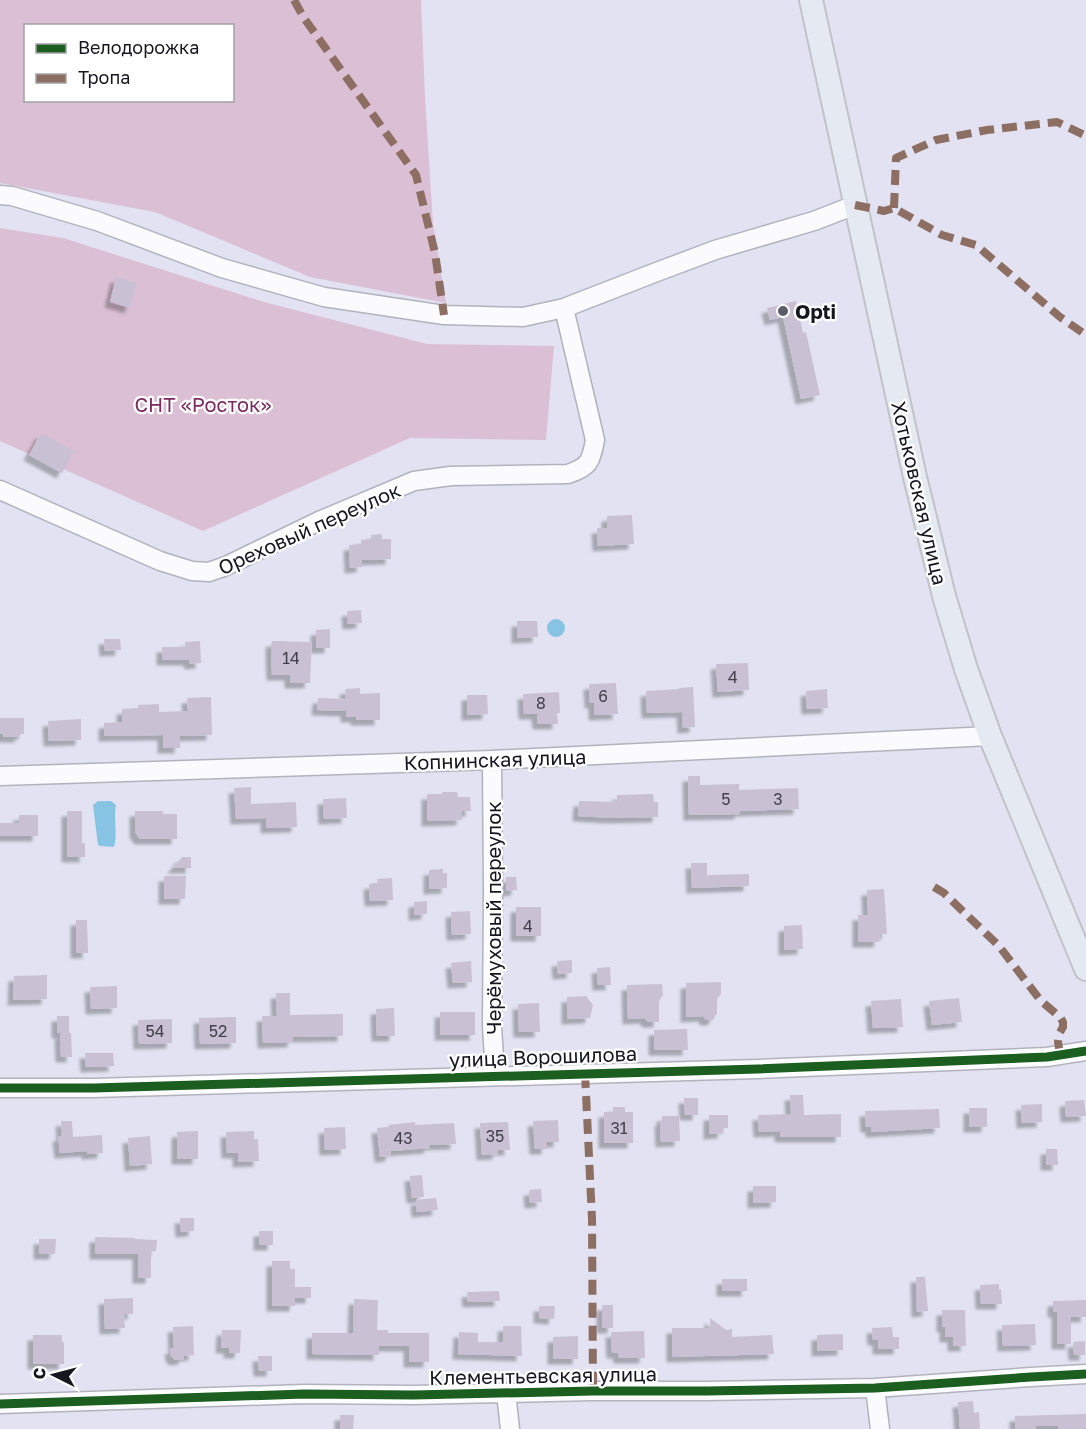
<svg xmlns="http://www.w3.org/2000/svg" width="1086" height="1429" font-family="'Golos Text',sans-serif">
<style>
.green{fill:#dbbfd5;fill-rule:evenodd}
.water{fill:#87c4e3}
.building{fill:#c9c0d4;filter:url(#shadow)}
.lines{fill:none;stroke-linecap:round;stroke-linejoin:round}
.minor-casing{stroke:#b2b2be;stroke-width:21}
.major-casing{stroke:#c2c2c9;stroke-width:26}
.minor{stroke:#fbfbfd;stroke-width:18}
.major{stroke:#e5e9f1;stroke-width:22}
.quiet{stroke:#8d6e63;stroke-width:8;stroke-dasharray:15 8;stroke-linecap:butt}
.cycleway-casing{stroke:#fff;stroke-width:13}
.cycleway{stroke:#1b5e20;stroke-width:9}
.poi-dot{fill:#5d5d69;stroke:#fff;stroke-width:2}
.labels{text-anchor:middle;dominant-baseline:central;stroke-width:4.5;stroke-linejoin:round;paint-order:stroke}
.number-label{font-size:16px;fill:#43404c}
.poi-label{font-size:20px;font-weight:bold;fill:#16161f;stroke:#fff;text-anchor:start}
.park-label{font-size:20px;fill:#7d2a5f;stroke:#fff}
.street-label{font-size:20px;fill:#16161f;stroke:#fff}
</style>
<defs>
<filter id="shadow"><feDropShadow dx="-5.5" dy="5.5" stdDeviation="1.5" flood-color="#0004"/></filter>
</defs>
<rect width="100%" height="100%" fill="#e2e2f2"/>
<path class="green" d="M0 0H421L425 97 433 224 446 303 310 277 155 212 0 183ZM26 26H232V100H26Z
M0 228 63 238 264 302 427 344 554 346 546 440 410 438 203 531 0 441Z"/>
<path class="water" d="M547 628a9 9 0 1 1 18 0a9 9 0 1 1-18 0Z
M98 801H111L116 805C113 819 118 833 114 847L100 846 98 845 93 805Z"/>
<path class="building" d="M116 277 137 283 130 308 110 302Z
M796 301 803 333 806 332 820 395 801 399 783 317 770 320 767 308Z
M41 433 74 451 62 473 29 455Z
M632 515 634 544 598 546 597 528H607V516Z
M382 534V539H391V559L362 560V567L350 568 349 545 361 544V540L371 539V535Z
M361 610 362 623 348 624 347 611Z
M517 621H537L538 637 517 638Z
M330 629V648H316V630Z
M104 639H120L121 650 105 651Z
M200 641 201 663 190 664 189 660H162V647H185V642Z
M272 641 312 642 310 683H290V675H272L271 646Z
M748 663 749 690 718 692 716 664Z
M616 683 618 714 594 715V703H590L589 684Z
M693 687 695 727 683 728 682 712 647 713 646 691 679 689V688Z
M360 688V694L380 693V720H356V717H346V711L317 710 318 698 346 699 345 689Z
M827 689 828 708 807 709 806 691Z
M559 692 560 713H557L558 724H538L537 714H524L523 694Z
M467 695H487L488 714 467 715Z
M211 697 212 735 180 736V748H163V735L104 736V723L122 722V709L138 708V705L159 704V712L188 711 187 698Z
M0 718H24V734H20V737H3V734H0Z
M81 719V740L49 741 48 721Z
M688 776H700V785L739 784V790L798 788 799 809 740 811V814L689 815Z
M251 787V804L296 802 297 827 266 828V818L236 819 234 788Z
M442 792H457L458 797H470L471 811H462V820L427 821V794H442Z
M653 794 654 802H658V817L613 818 578 816 579 801 617 802V795Z
M346 798 347 818 324 819 323 799Z
M67 811H82V843H85V857H67Z
M135 811H163V814H177V839H140L135 832Z
M19 815H38V836H0V823H19Z
M182 857H191V868H173Z
M691 863H707V875L749 874V886L692 888Z
M443 869V873H447V888L429 889V870Z
M164 876H186L185 899H164Z
M506 877H516L517 890 506 891Z
M392 878 393 900 370 901 369 884 378 883 377 879Z
M884 889 887 934H880L879 942H858V915H868L867 890Z
M427 901V914L414 915V902Z
M516 907H541V936H516Z
M470 911 471 934 452 935 451 912Z
M76 920H87L88 953H76Z
M802 925 803 949 784 950V926Z
M572 960V973L558 974 557 961Z
M471 961 472 982 453 983 451 963Z
M610 967 611 985H598L597 968Z
M47 975V999L13 1000 14 976Z
M721 982V994L717 999V1013L713 1020H706L703 1016 686 1017V983Z
M662 984 663 995 659 1001V1022H648L645 1018 628 1019 627 985Z
M117 986V1008L91 1009 90 987Z
M276 993H290V1015L343 1014V1036L293 1037V1042L263 1043 262 1016H277Z
M586 996 593 1005 590 1018 567 1019V997Z
M959 998 962 1022 932 1025 929 1001Z
M901 999 903 1027 873 1028 871 1001Z
M539 1003 540 1032H519L518 1004Z
M394 1008 395 1036H377L376 1009Z
M440 1012H475V1035H440Z
M57 1016H69V1033H71L72 1057H61L60 1034 67 1033H57Z
M236 1017V1043L200 1044 199 1018Z
M172 1019V1043L139 1044 138 1020Z
M687 1029 688 1050H654V1030Z
M85 1053H113L114 1066 86 1067Z
M790 1095H803L804 1115 841 1114V1137H780V1131L759 1132 758 1115 791 1114Z
M684 1098H698V1115H685Z
M1084 1100 1086 1116 1066 1117 1065 1101Z
M1042 1104V1122L1022 1123 1021 1105Z
M613 1107H625V1112H633V1143H604V1112H613Z
M969 1108H987V1127H969Z
M939 1109 940 1128 871 1132V1127H866L865 1111Z
M709 1115H728V1128H723V1133L709 1134Z
M662 1116H679L680 1141 661 1142 660 1121H662Z
M558 1120 559 1142H547V1149H535L533 1121Z
M61 1121H72L73 1137 102 1135 103 1153 87 1154V1151L60 1153 58 1136H62Z
M415 1122V1125L454 1123 456 1144 429 1145 430 1148 391 1151V1156L380 1157 377 1128 389 1127 388 1125Z
M508 1122 510 1150H498V1154L482 1155 480 1123Z
M345 1127 346 1149 325 1150 324 1128Z
M198 1131V1159H177V1132Z
M254 1131V1139H258L259 1161 238 1162V1153H227L226 1132Z
M150 1136 152 1164 130 1166 128 1138Z
M1046 1149H1057L1058 1165H1046Z
M422 1175 424 1197 412 1198 410 1176Z
M753 1186H776V1202L753 1203Z
M541 1189 542 1202 530 1203 529 1190Z
M436 1198 438 1210 417 1212 416 1200Z
M180 1218H194V1231L181 1232Z
M259 1231H273V1245H259Z
M95 1237 135 1238V1239L157 1240 156 1251H151V1278H138V1254H95Z
M39 1239H56L55 1254H39Z
M272 1261H290V1269H295V1287H311V1298H295V1306H272Z
M916 1277H925L928 1311 917 1312Z
M722 1279H747V1291H722Z
M999 1284V1290L1001 1289 1002 1304H981L980 1285Z
M499 1291 500 1301 468 1302 467 1292Z
M133 1298V1314H124L125 1328 105 1329 104 1299Z
M354 1299 378 1300 377 1330H388V1333H429V1362H409V1346H379V1355L312 1354V1333H353Z
M1086 1300V1317H1071V1344H1057V1312H1053V1301Z
M602 1305H613V1328H602Z
M539 1306H555L554 1319 539 1318Z
M942 1310H965L966 1346H953V1337H945V1327H942Z
M710 1318 726 1330 732 1329V1337L772 1335 774 1354 672 1357V1328H710Z
M1035 1324 1036 1345 1003 1346 1002 1325Z
M193 1326 194 1355 184 1356V1359L175 1360 171 1356 170 1349 174 1348 173 1327Z
M503 1326H521L522 1356 458 1354 459 1332 478 1333V1342H503Z
M892 1327 893 1337H899V1349H878V1340H873L872 1328Z
M222 1330H241L240 1353H229V1348H221Z
M644 1331 645 1358H619L618 1353H612L611 1332Z
M843 1334V1350L817 1351V1335Z
M33 1335H62V1342H64V1364H33Z
M578 1336V1359H553V1337Z
M1085 1341V1355H1074L1073 1342Z
M258 1356H272V1371H259Z
M973 1401 974 1413 979 1412 980 1429H960L958 1402Z
M1086 1414V1429H1058V1426H1036V1429H1015V1416Z
M340 1415H354L353 1429H340Z"/>
<g class="lines">
<defs>
<path id="minor" d="M0 195 12 196 97 221 222 268 324 297 444 315 523 317 564 308 654 273 715 250 814 221 855 205
M0 490 160 561 192 571 209 572 226 566 319 521 414 481 451 476 568 474C589 467 591 462 595 440L564 308
M492 760 493 892 492 1026 495 1075
M0 776 492 760 990 736
M0 1088H94L758 1069 1047 1057 1086 1051
M875 1388 880 1429
M506 1393 510 1429
M0 1404 304 1394 414 1395 593 1391H707L875 1388 1031 1377 1086 1374"/>
<path id="major" d="M811 0 915 477 944 596 966 669 990 736 1086 969"/>
</defs>
<use href="#minor" class="minor-casing"/>
<use href="#major" class="major-casing"/>
<use href="#minor" class="minor"/>
<use href="#major" class="major"/>
<path class="quiet" d="M294 0 304 18 416 175 435 253 444 315
M855 205 884 211 894 208 942 235 976 245 1060 317 1086 335
M894 208 896 158 936 140 987 130 1057 122 1086 136
M934 887 944 893 999 946 1041 1001 1060 1017 1063 1022V1027L1059 1034 1058 1042 1060 1055
M585 1073 592 1219 593 1391"/>
<defs>
<path id="cycleway" d="M0 1088H94L758 1069 1047 1057 1086 1051
M0 1404 304 1394 414 1395 593 1391H707L875 1388 1031 1377 1086 1374"/>
</defs>
<use href="#cycleway" class="cycleway-casing"/>
<use href="#cycleway" class="cycleway"/>
</g>
<circle class="poi-dot" cx="783" cy="311" r="6"/>
<g class="labels">
<g class="number-label">
<text x="291" y="658">14</text>
<text x="733" y="677">4</text>
<text x="603" y="696">6</text>
<text x="541" y="703">8</text>
<text x="726" y="799">5</text>
<text x="778" y="799">3</text>
<text x="528" y="926">4</text>
<text x="155" y="1031">54</text>
<text x="218" y="1031">52</text>
<text x="619" y="1128">31</text>
<text x="495" y="1136">35</text>
<text x="403" y="1138">43</text>
</g>
<g class="poi-label">
<text x="795" y="311">Opti</text>
</g>
<g class="park-label">
<text x="203" y="404">СНТ «Росток»</text>
</g>
<g class="street-label">
<text transform="translate(920 493) rotate(77)">Хотьковская улица</text>
<text transform="translate(309 528) rotate(-24)">Ореховый переулок</text>
<text transform="translate(495 759) rotate(-2)">Копнинская улица</text>
<text transform="translate(493 918) rotate(-90)">Черёмуховый переулок</text>
<text transform="translate(543 1056) rotate(-2)">улица Ворошилова</text>
<text transform="translate(543 1375) rotate(-1)">Клементьевская улица</text>
</g>
</g>
<rect x="24" y="24" width="210" height="78" fill="#ffffff" stroke="#a2a2a5" stroke-width="1.5"/>
<rect x="36" y="44" width="30" height="9" fill="#1b5e20" stroke="#a2a2a5" stroke-width="1.5"/>
<text x="78" y="54" font-size="18" fill="#16161f">Велодорожка</text>
<rect x="36" y="74" width="30" height="9" fill="#8d6e63" stroke="#a2a2a5" stroke-width="1.5"/>
<text x="78" y="84" font-size="18" fill="#16161f">Тропа</text>
<g transform="translate(54 1375) rotate(276)" stroke="#ffffff" stroke-width="4.5" paint-order="stroke">
<path d="M0-4.5L10 22L0 15L-10 22Z" fill="#16161f"/>
<text y="-9" font-size="16" font-weight="bold" text-anchor="middle" fill="#16161f">С</text>
</g>
</svg>
